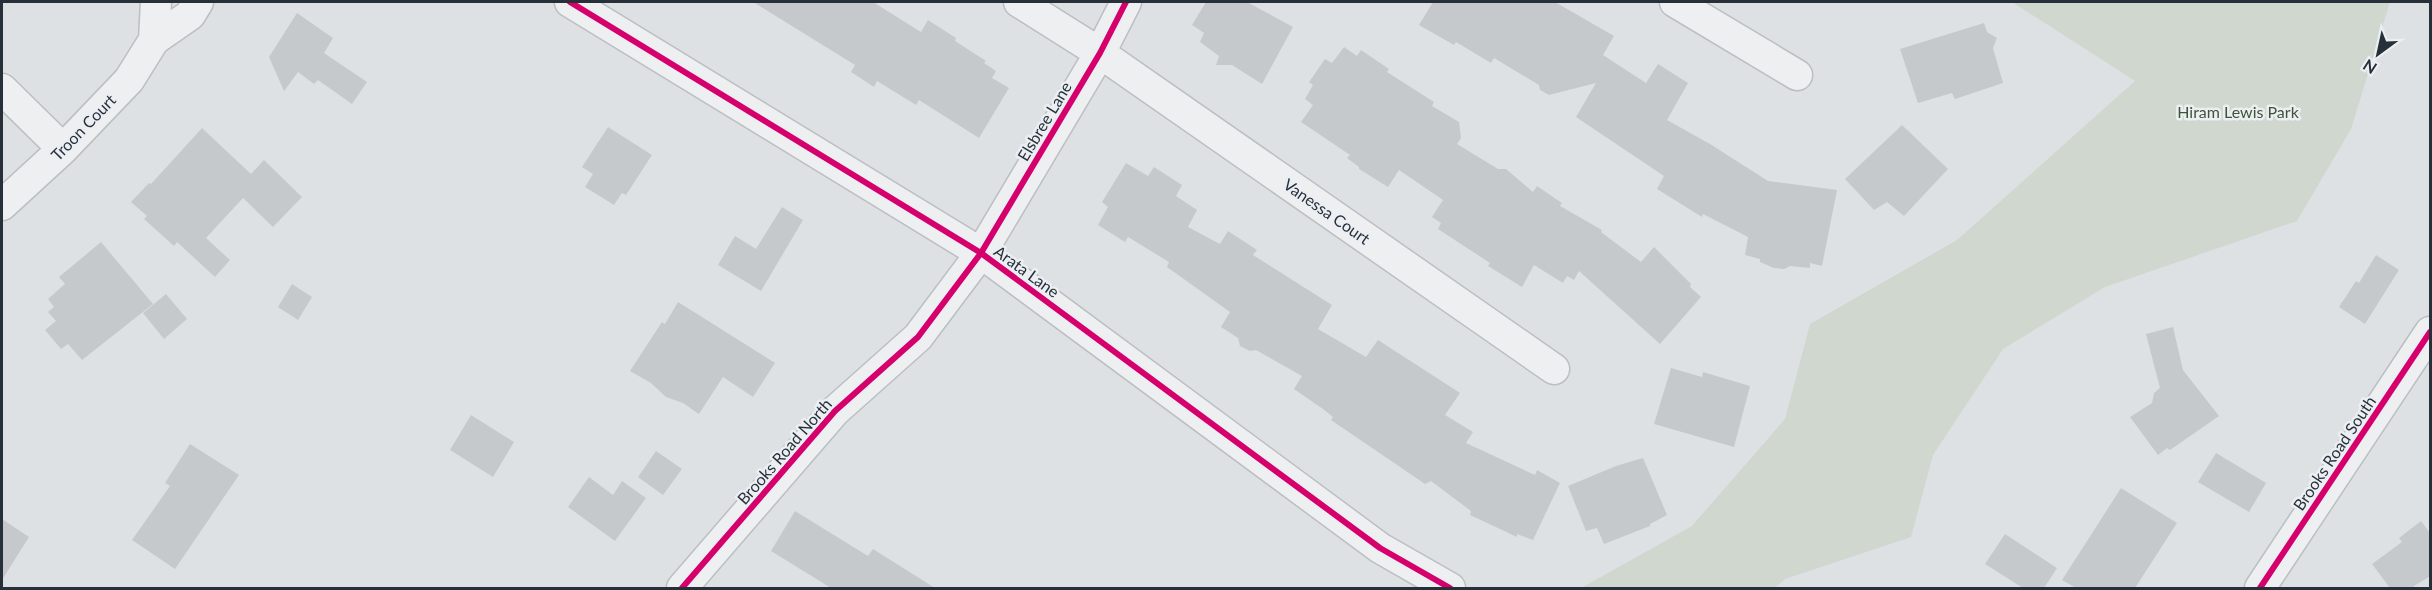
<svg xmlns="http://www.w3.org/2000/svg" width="2432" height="590" font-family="Lato,sans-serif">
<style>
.green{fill:#d0d7cf}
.building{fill:#c6c9cb}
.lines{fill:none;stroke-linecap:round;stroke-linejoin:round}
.minor-casing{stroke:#bcbfc1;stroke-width:33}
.minor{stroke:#edeff0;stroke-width:30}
.cycleway-casing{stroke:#ebeff3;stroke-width:10}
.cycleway{stroke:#d6006c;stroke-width:6}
.labels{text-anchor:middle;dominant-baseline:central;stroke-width:5;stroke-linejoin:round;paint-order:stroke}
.park-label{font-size:16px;fill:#3f5436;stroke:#ebeff3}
.street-label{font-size:16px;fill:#273039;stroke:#ebeff3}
</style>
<rect width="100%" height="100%" fill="#dee1e3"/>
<path class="green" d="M2012 2H2390L2351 129 2297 221 2105 287 2003 349 1933 455 1911 537 1785 579 1775 588H1581L1692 526 1785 419 1810 324 1957 240 2135 81Z"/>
<path class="building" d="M753 2H873L921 32 928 20 956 38 955 41 986 61 984 63 996 71 992 78 1009 88 979 138 919 100 916 105 877 81 874 87 851 72 855 65Z
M1206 2H1247L1293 27 1262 84 1232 65H1216L1219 56 1200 42 1204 33 1192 25Z
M1433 2H1555L1614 36 1603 55 1646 83 1658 64 1688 83 1667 120 1710 144 1768 181 1837 190 1822 266 1810 263V268L1790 266 1784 269 1774 268 1760 262V259L1745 255 1748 237 1703 214 1702 217 1657 189 1664 176 1576 117 1596 83 1549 95 1540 90 1539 85 1494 58 1491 63 1456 42 1454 45 1419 25Z
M297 13 333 38 324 53 367 82 352 104 318 80 314 84 298 72 284 91 269 57Z
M1984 23 1987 32 1997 38 1993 48 2003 83 1955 99 1952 93 1918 103 1900 49Z
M1344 47 1357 56 1361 50 1389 69 1387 72 1434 102 1432 106 1459 122 1461 138 1457 144 1498 169H1506L1533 192 1537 186 1562 203 1560 206 1602 230 1601 232 1641 262 1654 247 1691 284 1690 287 1701 297 1660 344 1579 271 1574 280 1567 276 1563 283 1534 265 1522 287 1488 266 1490 263 1438 229 1441 223 1432 217 1443 200 1399 170 1388 187 1359 169V167L1347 158 1350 155 1301 122 1313 105 1305 99 1313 85 1309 82 1325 59 1332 63Z
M1902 125 1948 169 1904 216 1887 202 1874 210 1845 179Z
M608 127 652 155 626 195 622 193 614 205 585 187 593 174 582 167Z
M202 128 251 174 264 160 302 197 273 227 243 198 206 238 230 260 215 277 177 242 174 246 144 219 147 216 131 202 149 183 151 184Z
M1126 163 1148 176 1154 167 1182 185 1176 196 1197 210 1188 227 1220 244 1228 231 1257 250 1253 255 1332 305 1318 329 1366 357 1378 340 1460 393 1445 415 1473 432 1466 443 1535 475 1537 470 1560 483 1533 540 1517 534V537L1470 515 1471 511 1431 481 1425 484 1331 420 1333 417 1323 409 1294 389 1302 376 1256 350 1250 351 1240 346 1238 338 1221 327 1230 312 1167 267 1169 262 1128 237 1125 242 1098 225 1108 207 1102 202Z
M782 207 803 220 761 291 718 265 735 236 756 249Z
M101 242 153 304 82 360 68 344 61 349 45 330 56 321 48 312 54 307 48 299 65 284 59 277Z
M2376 255 2399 270 2365 324 2339 307 2356 281 2359 283Z
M292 284 312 297 298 320 278 307Z
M166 294 187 319 164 339 143 313Z
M678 302 775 363 753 397 723 377 699 414 683 403 666 397 651 383 630 371 662 322 665 324Z
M2173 327 2183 370 2219 416 2170 450 2167 448 2158 455 2130 417 2152 403 2154 393 2160 388 2146 334Z
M1671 368 1702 377 1703 372 1750 386 1734 447 1654 424Z
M471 415 514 442 493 477 450 450Z
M190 444 239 475 175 569 132 540 170 486 165 483Z
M656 451 682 469 663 495 638 477Z
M2216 453 2266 483 2249 512 2198 482Z
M1643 458 1667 515 1650 524V526L1604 544 1597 528 1586 531 1568 486 1616 466Z
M589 477 613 495 622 481 646 498 615 541 568 507Z
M2121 488 2177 523 2135 588H2076L2062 580Z
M795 511 868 556 873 549 935 588H831L771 551Z
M2 519 29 537 2 580Z
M2421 521 2430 533V576L2411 588H2390L2372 564 2402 542 2399 538Z
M2005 534 2057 568 2044 588H2023L1985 564Z"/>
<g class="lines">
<defs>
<path id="minor" d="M570 2 981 253 1380 548 1450 588
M1019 2 1100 53 1554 369
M1675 2 1797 75
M154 40 156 2
M2 89 63 149
M2 205 63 149 129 80 154 40 190 15 198 2
M682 588 835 411 918 337 981 253 1100 53 1126 2
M2260 588 2430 332"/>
</defs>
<use href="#minor" class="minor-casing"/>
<use href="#minor" class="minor"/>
<defs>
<path id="cycleway" d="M570 2 981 253 1380 548 1450 588
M682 588 835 411 918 337 981 253 1100 53 1126 2
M2260 588 2430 332"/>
</defs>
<use href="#cycleway" class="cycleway-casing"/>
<use href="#cycleway" class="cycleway"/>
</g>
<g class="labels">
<g class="park-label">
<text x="2238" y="111">Hiram Lewis Park</text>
</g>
<g class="street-label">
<text transform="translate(1044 121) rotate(-59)">Elsbree Lane</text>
<text transform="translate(83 127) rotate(-46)">Troon Court</text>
<text transform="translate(1327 211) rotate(35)">Vanessa Court</text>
<text transform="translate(1027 271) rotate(36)">Arata Lane</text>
<text transform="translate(784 451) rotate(-49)">Brooks Road North</text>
<text transform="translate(2334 453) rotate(-56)">Brooks Road South</text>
</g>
</g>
<rect width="2432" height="590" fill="none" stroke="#273039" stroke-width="6"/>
<g transform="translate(2378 54) rotate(213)" stroke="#ebeff3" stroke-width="4.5" paint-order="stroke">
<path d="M0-4.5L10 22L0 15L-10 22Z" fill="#273039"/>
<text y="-9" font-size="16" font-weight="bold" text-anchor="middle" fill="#273039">N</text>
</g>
</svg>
